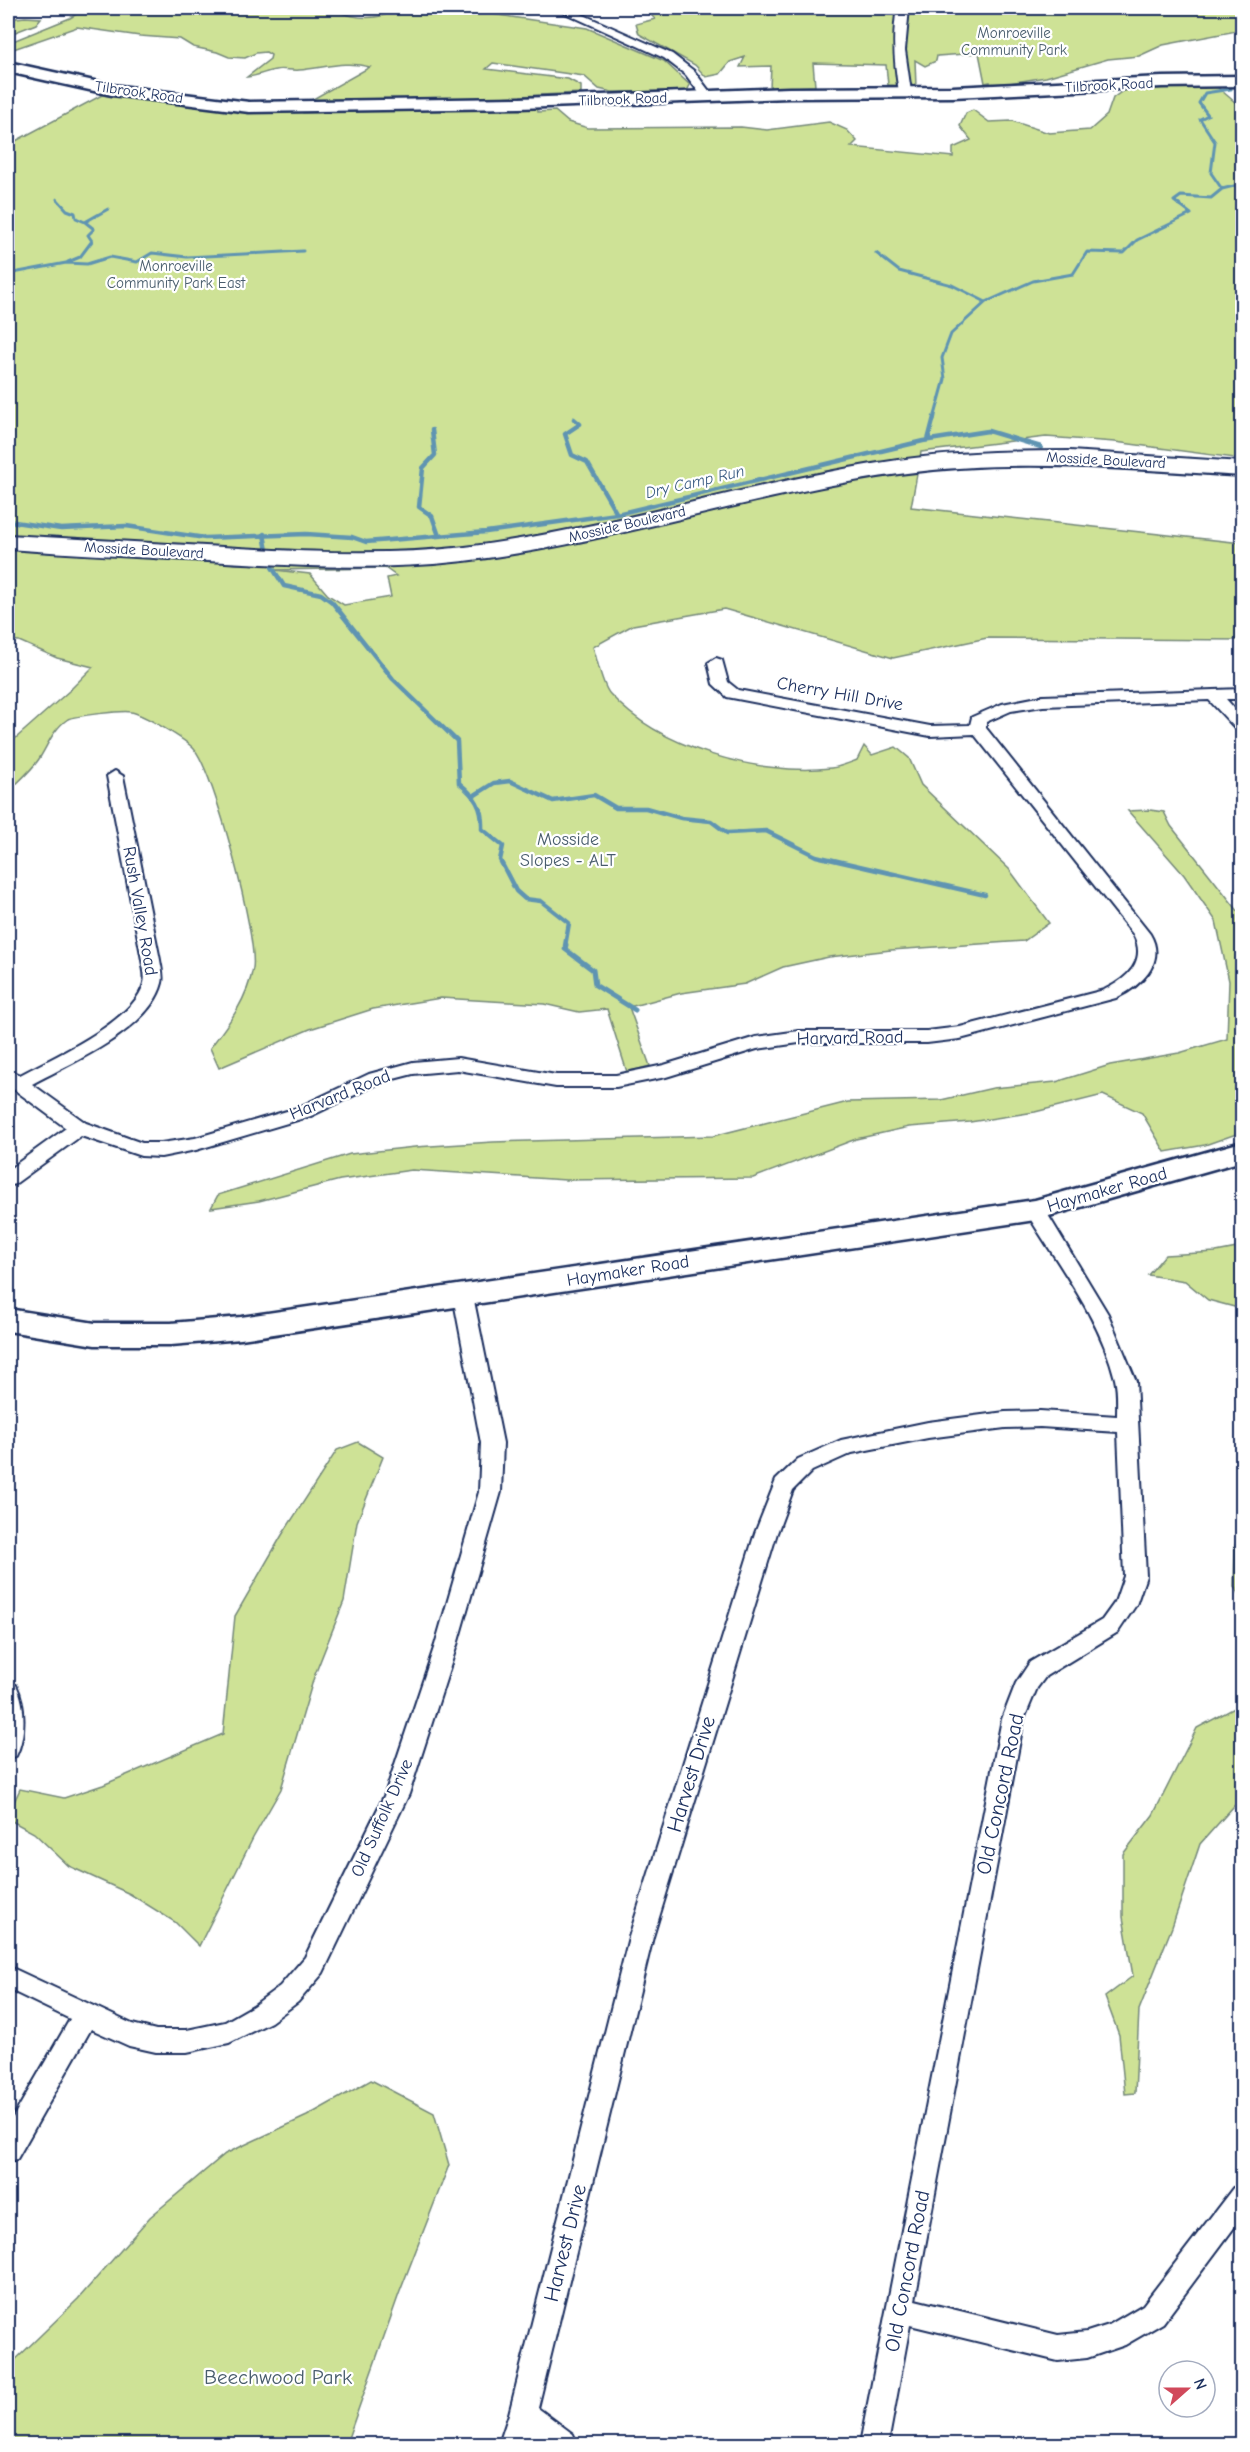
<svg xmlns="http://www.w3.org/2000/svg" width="1250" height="2452" font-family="'Comic Neue',sans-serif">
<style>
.green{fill:#cee296;stroke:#74887a;stroke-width:1.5;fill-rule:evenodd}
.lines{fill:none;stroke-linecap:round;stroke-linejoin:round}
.stream-far2{stroke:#5e94b2;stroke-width:3}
.stream-far1{stroke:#5e94b2;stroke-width:4.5}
.stream{stroke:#5e94b2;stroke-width:5}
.street-casing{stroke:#1b2f5e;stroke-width:4}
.secondary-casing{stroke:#1b2f5e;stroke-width:5}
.primary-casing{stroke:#1b2f5e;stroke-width:4}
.street{fill:#fff;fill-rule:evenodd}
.secondary{fill:#fff;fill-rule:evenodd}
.primary{fill:#fff;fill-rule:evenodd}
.labels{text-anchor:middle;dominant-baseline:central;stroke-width:4.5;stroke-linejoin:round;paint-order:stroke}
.far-park-label{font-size:15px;fill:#485c6c;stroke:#fff}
.far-street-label{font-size:15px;fill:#1b2f5e;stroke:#fff}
.far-water-label{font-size:16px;font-style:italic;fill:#375981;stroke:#fff}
.street-label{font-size:18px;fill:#1b2f5e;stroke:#fff}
.park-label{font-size:18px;fill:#485c6c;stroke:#fff}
.near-street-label{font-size:21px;fill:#1b2f5e;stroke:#fff}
.near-park-label{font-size:21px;fill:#485c6c;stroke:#fff}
</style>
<rect width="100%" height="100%" fill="#fff"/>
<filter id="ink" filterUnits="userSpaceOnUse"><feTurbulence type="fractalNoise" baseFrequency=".0167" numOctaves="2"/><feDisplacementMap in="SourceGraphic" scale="12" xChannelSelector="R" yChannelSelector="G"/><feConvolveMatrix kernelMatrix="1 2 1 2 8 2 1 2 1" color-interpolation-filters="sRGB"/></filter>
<g filter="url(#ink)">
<path class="green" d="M86 8H327C351 17 368 22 393 12L374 8H462L464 10 587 28 664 61 690 85 687 91 612 92 599 89 584 76 493 63 486 69 568 79 581 86V93L458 99 323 102 313 99 370 67C345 60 324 68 299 70 291 71 282 68 275 70 264 72 258 76 247 77L270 59 271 55 266 52 256 53 245 58 229 57 217 52 193 47 180 39 140 36 77 27 8 51V43L70 18Z
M644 8H1242V30L1163 45 1139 56 1108 59 1046 77 991 86 990 82 985 83 979 53 937 56 936 61 925 66 915 60 916 87 888 85 886 65 813 63 815 86 770 88 771 66 740 67 745 57 730 62 720 74 706 77 695 65 639 34 636 24 655 19Z
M25 17 41 18 36 24 8 35V19Z
M1216 86 1242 108V459L1115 442 1046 437 921 452 911 507 1242 543V640L987 638 893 658 724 609 633 625 593 647C597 658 602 686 610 694 660 749 759 776 831 768 840 767 849 763 857 760L864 746 872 755 896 747 909 758 921 785 1009 869 1049 923 1024 941 891 950 829 957 783 967 745 984 681 993 629 1007 650 1066 627 1072 607 1009 579 1012 544 1004 441 998 373 1009 310 1029 219 1068 210 1048C229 1023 247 1000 253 968 258 938 214 771 194 749 186 740 143 714 131 712 124 710 74 716 68 719 53 729 48 745 39 759 31 771 18 782 8 792V745L69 691 93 667 57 658 19 641 8 640V145L102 95 125 98 135 93 301 106 303 113 537 107 538 112 555 111 568 122 588 128 741 127 767 130 829 122 847 130 857 141 851 147 953 157V148L971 140 960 126 966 113 973 110 989 122 1012 121 1049 133 1090 130 1107 115 1113 98 1124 90ZM385 568 396 576 387 578 391 597 344 605 328 595 310 574 275 570Z
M1150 810 1164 812 1171 826 1242 916V1132L1205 1145 1165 1152 1142 1113 1103 1095 1035 1112 970 1122 909 1127 856 1139 753 1178 566 1180 412 1170 340 1180 259 1201 211 1208 218 1195 350 1154 415 1147 493 1142 713 1136 848 1102 941 1100 993 1088 1056 1082 1110 1065 1179 1053 1227 1039 1229 981 1216 921 1184 875 1128 811Z
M1242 1247V1309L1208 1300 1185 1281 1148 1275 1165 1255 1216 1252Z
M358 1442 383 1457 357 1522 344 1601 314 1677 281 1789 253 1838 199 1946 175 1922 130 1894 69 1866 34 1833 8 1819V1815L20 1789 64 1798 103 1785 223 1734 235 1616 282 1535 337 1450Z
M1242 1526V1599L1234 1587 1235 1546Z
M1242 1704V1797L1200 1844 1172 1927 1139 2010 1135 2093 1125 2094 1119 2035 1105 1997 1133 1976 1123 1917V1854L1153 1815 1197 1728Z
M371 2080 434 2113 449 2165 399 2294 346 2444H8V2367L78 2299 150 2217 225 2154 307 2116Z"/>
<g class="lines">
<path class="stream-far2" d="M1222 189 1211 173 1215 142 1200 119 1208 115 1199 103 1205 93 1231 89
M57 199 67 210 75 213 76 218 85 222
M876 253 899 271 952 285 986 302
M68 262 80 257 92 241 88 235 94 229 85 222 108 209
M8 274 66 263 87 264 110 257 137 262 152 253 187 257 303 251
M934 419 945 379 942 358 951 334 986 302 1033 281 1073 274 1087 252 1124 253 1137 240 1191 214 1174 201 1181 196 1211 198 1222 189 1242 184"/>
<path class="stream-far1" d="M574 419 580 424 565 434 572 455 587 462 617 514
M432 430 435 455 423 468 419 507 432 516 439 536
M928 440 934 417
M8 521 61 529 126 526 205 538 306 534 352 537 366 542 486 532 617 514 923 441 988 431 1041 447
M264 534 267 551
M270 564 284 586 321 594 332 602 393 679 457 741 459 783C475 796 483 807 482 829L503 846 500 860 516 891 525 899 541 901 569 923 565 946
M475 795 494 783 510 781 553 801 594 795 616 808H646L681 818 711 821 727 833 766 831 816 856 985 895"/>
<path class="stream" d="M566 945 565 949 593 970 595 985 635 1010"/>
<defs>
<path id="street" d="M554 8H568L672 54 694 71 713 96 711 98H703L686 75 664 58Z
M897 8H909L905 50 911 92 905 95 899 92C894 63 892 37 897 8Z
M716 658 722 660 728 682 738 690 930 726 970 725 972 717 1002 704 1043 696 1242 689V699H1226L1242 717V731L1236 729 1209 700 1043 706 1011 711 986 722V728L1150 934C1167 962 1141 986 1116 998L960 1039 927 1043H799L757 1049 666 1077 616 1087H556L458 1070 413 1074 382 1082 311 1116 196 1150 161 1157 141 1156 81 1136 15 1184 8 1186V1170L66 1128 8 1085V1070L20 1075C52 1058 135 1021 144 983 146 976 143 967 142 960L107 776 115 771 123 776 160 960C161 967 164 976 162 983 150 1030 71 1063 32 1084L86 1123 142 1143H161L195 1138 297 1108 369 1074 413 1062 458 1058 556 1075H616L664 1065 756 1037 799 1031H927L960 1027 1104 990C1127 979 1148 961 1133 934L974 734 930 736 727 697 713 684 708 663Z
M1035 1203 1042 1205 1108 1314 1136 1381 1146 1576 1136 1605 1118 1632 1046 1676 1037 1688 1024 1719 915 2300 1058 2335 1087 2332 1109 2325 1143 2305 1233 2188 1242 2185V2217L1163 2323 1125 2345 1087 2358 1058 2361 910 2325 888 2444H860L1002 1719 1016 1683 1030 1662 1102 1620 1115 1602 1124 1576 1118 1432 1040 1427 1005 1428 928 1438 852 1453 812 1471 793 1490 777 1533 653 1937 538 2408 573 2434 577 2444H541L530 2436 527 2444H499L509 2414 629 1937 755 1533 776 1480 798 1459 841 1440 928 1422 1005 1412 1040 1411 1117 1416C1117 1404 1118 1391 1115 1379 1100 1317 1057 1264 1025 1210L1028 1205Z
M463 1289 470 1291 473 1296 503 1443 501 1492 457 1645 409 1794 323 1973 298 2002 271 2022 229 2043 187 2052H156L129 2046 91 2029 17 2159 8 2162V2126L70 2019 8 1989V1966L132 2024 156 2030H187L225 2022 253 2006 280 1986 305 1957 385 1794 435 1645 479 1492 481 1443 453 1296 456 1291Z
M8 1683 16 1685C26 1705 26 1736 16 1756L8 1759Z"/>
<path id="secondary" d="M8 62 112 85 249 102 520 98 789 88 953 87 1162 77 1242 76V86L1162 87 953 97 789 98 520 108 249 112 112 95 8 72Z
M1242 1142V1161L1035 1220 241 1339 171 1345H95L8 1331V1309L95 1323H171L241 1317 1035 1200Z"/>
<path id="primary" d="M1070 451 1242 462V476C1128 469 1014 458 899 474 752 494 611 544 464 561 379 571 293 566 207 561 141 557 74 554 8 549V535C80 539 151 543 223 547 304 552 385 556 465 547 612 529 753 481 898 460 956 452 1013 451 1070 451Z"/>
</defs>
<use href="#street" class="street-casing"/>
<use href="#secondary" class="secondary-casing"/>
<use href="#primary" class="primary-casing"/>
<use href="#street" class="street"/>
<use href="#secondary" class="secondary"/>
<use href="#primary" class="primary"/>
</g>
</g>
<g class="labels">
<g class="far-park-label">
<text x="1014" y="33">Monroeville<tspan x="1014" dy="17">Community Park</tspan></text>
<text x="176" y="266">Monroeville<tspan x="176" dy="17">Community Park East</tspan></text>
</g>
<g class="far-street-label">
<text transform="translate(1109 85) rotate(-3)">Tilbrook Road</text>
<text transform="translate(139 92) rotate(8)">Tilbrook Road</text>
<text transform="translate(623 99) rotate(-2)">Tilbrook Road</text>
<text transform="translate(1106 460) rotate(3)">Mosside Boulevard</text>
<text transform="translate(627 524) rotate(-13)">Mosside Boulevard</text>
<text transform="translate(144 550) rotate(3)">Mosside Boulevard</text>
</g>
<g class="far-water-label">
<text transform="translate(695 482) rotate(-13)">Dry Camp Run</text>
</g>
<g class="street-label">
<text transform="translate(840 694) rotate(10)">Cherry Hill Drive</text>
<text transform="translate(140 911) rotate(80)">Rush Valley Road</text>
<text transform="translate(850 1038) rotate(-1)">Harvard Road</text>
<text transform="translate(340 1095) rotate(-22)">Harvard Road</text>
<text transform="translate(1107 1190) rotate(-16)">Haymaker Road</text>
<text transform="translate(628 1271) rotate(-9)">Haymaker Road</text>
<text transform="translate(382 1818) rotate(-66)">Old Suffolk Drive</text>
</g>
<g class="park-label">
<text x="568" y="839">Mosside<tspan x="568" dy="21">Slopes - ALT</tspan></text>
</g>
<g class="near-street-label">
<text transform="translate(691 1774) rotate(-73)">Harvest Drive</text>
<text transform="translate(1000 1794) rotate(-78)">Old Concord Road</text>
<text transform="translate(565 2243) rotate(-76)">Harvest Drive</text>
<text transform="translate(907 2271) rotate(-79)">Old Concord Road</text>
</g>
<g class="near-park-label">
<text x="278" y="2377">Beechwood Park</text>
</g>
</g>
<rect width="1250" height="2452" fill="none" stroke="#fff" stroke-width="30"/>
<rect x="15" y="15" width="1220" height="2422" fill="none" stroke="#1b2f5e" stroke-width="2" filter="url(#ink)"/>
<g transform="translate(1187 2389) rotate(69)"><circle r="28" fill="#ffffff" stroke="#a4acbf" stroke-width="1.5"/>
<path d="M0-4.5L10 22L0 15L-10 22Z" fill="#d1495b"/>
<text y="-9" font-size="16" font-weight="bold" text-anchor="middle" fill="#1b2f5e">N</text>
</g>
</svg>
